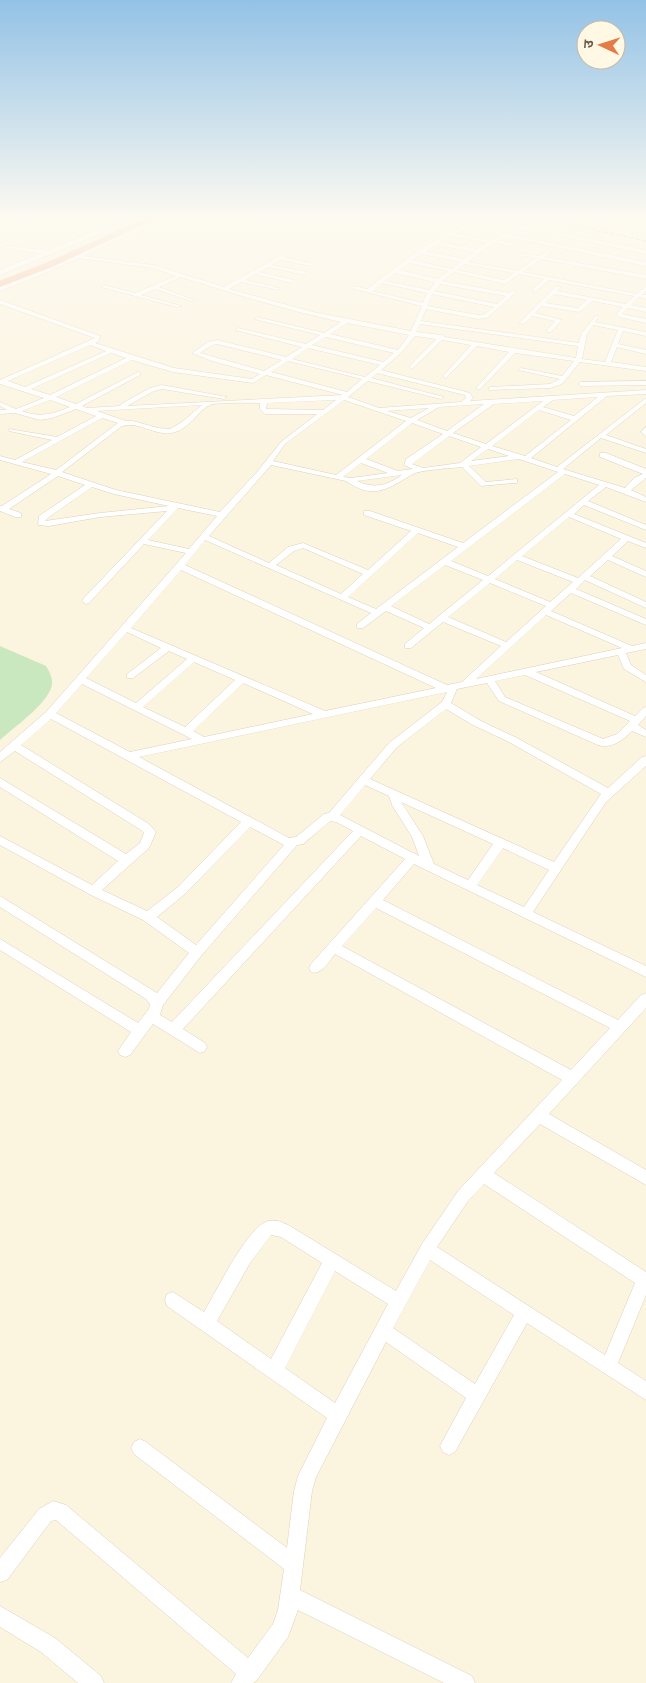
<svg xmlns="http://www.w3.org/2000/svg" width="646" height="1683" font-family="'IBM Plex Sans','Noto Sans Devanagari',sans-serif">
<style>
.green{fill:#cae8bf}
.lines{fill:none;stroke-linecap:round;stroke-linejoin:round}
.street-casing{stroke:#dfd0bc;stroke-width:1}
.secondary-casing{stroke:#e3d2ba;stroke-width:1}
.highway-casing{stroke:#e0dbd7;stroke-width:1}
.street{fill:#fff;fill-rule:evenodd}
.secondary{fill:#fff;fill-rule:evenodd}
.highway{fill:#f4bb97;fill-rule:evenodd}
.rail{stroke:#b79fc3;stroke-width:1;stroke-dasharray:4 2.5;stroke-linecap:butt}
</style>
<rect width="100%" height="100%" fill="#fbf4df"/>
<path class="green" d="M0 646 46 666C49 671 53 678 52 685 48 704 14 727 0 740Z"/>
<g class="lines">
<defs>
<path id="street" d="M23 217H28L17 226 58 230 56 231 13 229 7 233H3V231Z
M479 217H484L456 234 490 240 522 228 498 223V221L526 226 529 225 509 217 526 219 535 224 532 227 646 250V254L527 229 513 235 646 262V266L508 237 498 240 517 244V246L493 243 468 262 518 271 536 258 518 255V253L539 256 550 249 552 252 545 257 646 275V279L541 259 523 272 637 294 646 286V291L642 295H646V299L639 297 631 305 646 308V312L628 308 622 314 646 319V323L619 317 616 314 623 307 593 301 579 312 542 306 535 313 562 320 551 332H547V330L555 321 532 316 524 324 519 323 556 286 561 287 557 291 626 304 634 296 549 280 535 292 532 290 544 279 519 274 505 284 454 272 442 281 509 293 513 290 516 292 487 318 478 319 426 309 421 321 579 343 581 334 596 315 599 317 595 322 646 332V336L623 331 618 344 646 350V354L617 347 611 362 646 367V371L580 362 562 384 550 388 489 390V388L491 387 550 384 560 379 518 370 521 368 562 376 574 361 515 353 479 390 476 388 477 387 509 352 477 346 446 378 444 377V375L471 345 442 340 412 369 410 368V366L436 339 415 336 401 353 381 370 470 393 473 398 470 401 646 390V394L607 396 531 458 557 467 646 398V403L606 435 646 449V453L601 438 563 469 625 488 634 478 643 474 600 457V453H606L646 469V478L631 490 646 497V502L606 487 588 501 646 525V530L584 505 574 514 646 543V548L628 541 612 556 646 571V577L608 560 590 576 646 602V608L585 580 576 589 646 619V625L571 593 551 611 632 646 646 643V649L626 653 631 665 646 675V682L624 669 618 655 536 672 635 716 643 708 646 707V716L638 725 646 730V737L632 731C623 740 612 749 598 745L499 701 487 683 457 689 451 703 481 721 517 738 608 788 642 757 646 756V766L606 802 533 912 646 966V977L414 864 383 900 618 1020 641 995 646 993V1008L549 1114 646 1170V1185L540 1124 494 1173 646 1272V1295L618 1363 646 1381V1400L527 1323 455 1452 449 1455 443 1452 440 1446 466 1398 386 1342 316 1477 312 1491 300 1590 472 1676 475 1683H444L298 1610 288 1637 257 1680 253 1683H231L236 1674 56 1520 51 1521 7 1580 0 1582V1558L39 1509 53 1501 66 1505 248 1658 273 1624 278 1610 284 1569 134 1454 131 1448 134 1442 140 1439 146 1442 287 1548 294 1491 298 1476 327 1418 167 1306 165 1300 167 1294 173 1292 204 1312C216 1292 247 1227 268 1221 276 1219 284 1223 290 1226L396 1291 422 1244 458 1191 562 1080 335 954C329 961 321 976 311 972L309 968 311 964 405 859 361 836 183 1029 205 1043 207 1047 205 1051 200 1053 153 1024 130 1055 125 1057 120 1055 118 1051 131 1032 0 950V939L138 1023 149 1009 150 1004 146 999 0 907V896L157 993 189 953 143 920 89 894 0 845V836L92 885 118 861 0 787V778L126 854 140 843 144 833 141 830 15 751 0 762V752L46 712 186 553 144 544 89 603 86 604 82 601 83 599 167 511 100 517 49 526 38 525 39 516 85 485 58 476 9 509 21 513V517H15L0 511V506H2L51 474 0 460V456L15 460 52 440 9 431V429L57 437 96 416 76 409 52 418 40 420 15 413 0 414V410H7L0 406V402L16 409 44 398 0 384V380L95 338 0 304V300L100 336 99 341 95 343 174 368 252 379 260 374 212 361 192 353 208 342 217 340 286 357 302 347 235 330 238 328 306 344 320 335 254 319 257 317 324 333 341 322C286 310 234 294 181 277L159 287 194 300V302L155 289 141 295 182 306 177 307 101 287 104 285 135 293 176 276 153 268 78 258 76 255 154 265 224 287 283 254 286 256 284 257 314 264 311 266 280 260 272 265 307 272 305 275 268 267 259 272 294 280 292 283 255 274 245 280 279 288V290L241 282 229 289 313 312 411 331 422 306 351 288 354 286 367 289C391 271 416 251 443 235 449 232 455 231 461 228L444 224V222L465 225ZM448 236H452L486 243 477 249 439 242ZM436 245 474 252 464 259 426 251ZM422 254 460 262V263L452 269 412 260ZM409 263 448 271 438 279 399 270ZM464 264 514 273 504 280 457 270ZM395 273 435 282 430 290 385 281ZM382 283 427 293 423 303 372 291ZM440 284 506 296 497 304 434 291ZM432 294 494 307 485 314 478 315 427 306ZM554 294 587 300 578 308 545 303ZM347 323 409 335 398 350 330 334ZM420 324 578 346 576 358 445 337 442 335 416 332ZM593 325 618 330 605 362 582 359 587 334ZM326 337 394 353 383 362 312 345ZM217 344 282 360 264 371 200 353 212 345ZM90 345 106 351 25 387 8 381ZM308 348 380 365 365 377 292 359ZM111 353 126 358 50 395 31 389ZM132 360 173 372 253 383 266 375 343 395 127 406 154 391 162 389 224 399 227 397 162 385 150 388 121 404 120 406 87 408 82 406 140 375V373L138 372 76 404 56 397ZM288 361 362 379 347 392 271 372ZM377 373 465 395 466 398 461 402 379 408 348 397 368 381 441 399 444 397 371 378ZM598 397 574 416 543 407 553 400ZM50 400 70 407C53 414 40 418 22 411ZM336 400 323 410 266 409 267 403ZM344 400 406 421 336 475 273 461 285 444ZM543 401 486 444 453 433 494 404ZM260 403V409L265 414H317L281 442 257 472 220 512 116 490 62 472 122 426C139 421 155 436 172 433 190 429 197 411 210 405 217 402 251 403 260 403ZM484 404 447 431 417 420 439 407ZM202 405 182 422 170 429 158 428 133 421H126L97 411ZM429 408 411 418 387 411ZM539 410 571 420 525 456 492 446ZM102 418 118 423 56 470 22 462ZM412 423 443 434 406 459 404 465 413 469 398 471 366 459ZM449 436 481 447 460 463 423 468 412 464ZM488 449 509 456 471 461ZM519 459 558 472 463 543 370 511H364V515L411 531 368 570 303 543 288 547 269 563 209 536 271 465 346 481C375 501 388 488 413 474 420 470 452 468 462 467L481 486 514 483H517V479L486 482 469 466ZM361 463 388 473 351 478 343 477ZM565 474 599 485 488 576 451 561ZM402 475C386 486 375 489 357 481ZM92 487 114 494 169 506 100 513 45 521 49 517ZM178 508 217 516 189 549 148 540ZM569 517 621 539 578 578 522 556ZM418 533 458 547 376 609 348 597ZM205 540 371 613 357 624V628H363L386 611 424 628 405 644V648H411L443 622 501 646 462 682 447 685 185 565ZM303 548 363 574 341 594 276 565 294 551ZM517 560 573 582 550 602 495 579ZM445 565 483 580 429 624 391 606ZM181 570 436 688 325 711 131 628ZM490 583 546 606 506 642 448 617ZM546 615 622 648 476 679ZM127 632 161 648 127 674V678H133L169 651 187 659 136 703 86 678ZM194 662 235 680 185 727 143 707ZM525 675 630 721 617 734 603 739 505 697 495 681ZM243 683 313 714 204 737 193 731ZM82 684 192 739 130 752 56 713ZM447 692 442 702 389 743 329 813 324 814 296 837 289 838 139 757ZM446 709 473 725 509 742 601 794 554 862 370 779 397 747ZM51 719 241 822 178 887 147 911 102 890 149 848 156 832 149 824 21 745ZM365 785 389 796 392 805 412 837 419 856 340 815ZM401 802 493 844 468 880 434 864 423 836ZM330 821 336 822 353 831 172 1022 160 1015 163 1005 201 956 297 845 303 844ZM250 827 284 845 196 945 157 917 186 893ZM503 848 549 870 524 907 477 885ZM376 908 610 1028 571 1070 342 946ZM484 1184 635 1283 605 1355 437 1247 468 1201ZM271 1235 281 1237 322 1263 271 1359 217 1321 250 1263ZM430 1260 514 1315 475 1384 393 1328ZM335 1271 388 1304 335 1403 285 1368Z
M607 217H612L604 225H600Z
M632 217 646 219V221L632 218Z
M624 228 646 231V233L622 230Z
M0 245 50 251 53 253 50 255 0 247Z
M646 381V385L581 386 578 384 581 382Z
M646 427V436L641 432Z
M0 1606 55 1638 101 1676 104 1683H78L41 1652 0 1627Z"/>
<path id="secondary" d="M132 217H146L128 222 0 275V270L124 219Z
M140 222 145 223 142 228 134 233 48 272 0 291V286L44 270 130 231 137 226Z"/>
<path id="highway" d="M148 217H159L52 267 0 287V281L46 263Z"/>
</defs>
<use href="#street" class="street-casing"/>
<use href="#secondary" class="secondary-casing"/>
<use href="#highway" class="highway-casing"/>
<use href="#street" class="street"/>
<use href="#secondary" class="secondary"/>
<use href="#highway" class="highway"/>
<path class="rail" d="M534 217 646 241"/>
</g>
<linearGradient id="sky" x2="0" y2="1"><stop stop-color="#93c2e6"/><stop offset="0.48" stop-color="#fdfaf1"/><stop offset="1" stop-color="#fdfaf1" stop-opacity="0"/></linearGradient>
<rect width="646" height="453" fill="url(#sky)"/>
<g transform="translate(601 45) rotate(274)"><circle r="24" fill="#fff8e5" stroke="#c6b9a6"/>
<path d="M0-4L9 19L0 12L-9 19Z" fill="#e37c46"/>
<text y="-8" font-size="14" font-weight="bold" text-anchor="middle" fill="#705b48">उ</text>
</g>
</svg>
